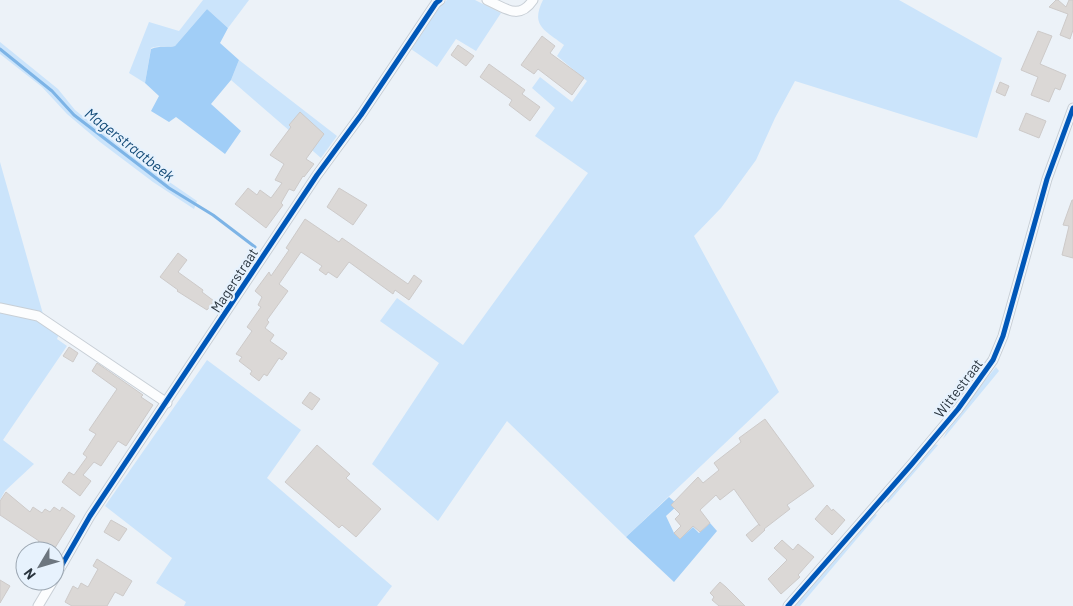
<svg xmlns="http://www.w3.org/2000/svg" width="1073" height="606" font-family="Barlow,sans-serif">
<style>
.green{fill:#cbe4fb}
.forest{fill:#a1cef7}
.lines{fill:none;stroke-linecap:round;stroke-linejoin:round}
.stream{stroke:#7db4e6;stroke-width:3}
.building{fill:#dbd8d6;stroke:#cdcac9}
.minor-casing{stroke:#c8cfd6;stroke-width:11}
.minor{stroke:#fcfdfe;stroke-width:9}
.cycleway-casing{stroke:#e7f2fd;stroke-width:8}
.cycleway{stroke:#0057b8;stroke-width:5}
.labels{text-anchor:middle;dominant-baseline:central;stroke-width:4.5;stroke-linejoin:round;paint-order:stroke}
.street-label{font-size:14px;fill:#29343e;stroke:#e7f2fd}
.water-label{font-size:15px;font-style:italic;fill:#124a77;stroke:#e7f2fd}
</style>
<rect width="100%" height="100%" fill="#ecf2f8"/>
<path class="green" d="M203 0H249L228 28 207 9 175 46C166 48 161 45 151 48L145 83 129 73 149 22 179 31Z
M447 0H475L501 13 476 51 456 39 437 67 411 49 432 14Z
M543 0H899L1002 58 977 138 795 81 775 118 756 160 721 208 694 236 779 392 626 537 507 421 438 521 372 464 439 363 380 321 397 298 463 345 588 173 535 136 555 108 532 88 540 77 572 102 587 81 557 56 564 45C545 30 530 26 543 0Z
M0 42 58 89 75 110 136 159 197 201 194 209 153 182 100 142 67 114 42 87 0 54Z
M239 60 337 136 321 158 231 80Z
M0 162 43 314 0 305Z
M0 311 31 317 59 334 57 339 67 346 3 440 34 464 5 491 0 500Z
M207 360 301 430 267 478 392 586 377 606H184L186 602 156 583 172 558 105 506Z
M996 367 999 371 943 439 951 422Z
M934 444 938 445 888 503 885 500Z
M874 513 877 515 800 606H792Z"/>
<path class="forest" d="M207 9 228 28 220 43 239 60 231 80 211 104 241 131 225 154 176 117 169 122 151 111 159 96 145 83 151 49C161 45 166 48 175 46Z
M669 497 678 505 666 516 674 533 680 539 693 527 699 533 710 523 717 531 674 582 626 537Z"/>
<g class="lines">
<path class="stream" d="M0 49 52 91 74 115 169 188 213 215 255 247"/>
</g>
<path class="building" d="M1056 0H1058L1066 7 1069 0H1073V30L1070 39 1060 35 1068 14 1049 7Z
M1038 31 1052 36 1040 64 1066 75 1060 90 1055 88 1049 102 1031 95 1038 77 1021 70Z
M542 36 555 46 550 53 584 78 572 95 538 69 534 74 521 65Z
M458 45 474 56 466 66 451 55Z
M489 64 525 90 522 94 540 107 530 121 509 105 512 100 480 77Z
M1000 82 1009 86 1005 96 996 92Z
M300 112 324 134 306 159 314 164 304 177 303 176 294 191 289 189 281 203 283 205 266 228 235 204 248 188 257 195 260 190 271 198 282 183 275 180 284 164 270 155 291 127 289 125Z
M1026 113 1046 121 1039 138 1019 130Z
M339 188 367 205 353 225 327 207Z
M1072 200H1073V258L1062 255 1069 226 1063 225Z
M305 219 339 242 342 238 408 284 414 275 422 281 409 300 395 290 393 294 349 262 337 278 328 272 326 275 319 270 322 266 301 252 279 284 288 291 267 320 269 322 265 328 274 335 270 341 287 353 282 360 279 358 267 376 264 374 259 381 250 374 252 371 239 361 242 357 236 354 252 331 247 327 261 307 258 305 262 297 255 291 269 272 271 276 289 250 286 248Z
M178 253 187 260 178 272 203 290 202 292 214 301 207 310 177 291 178 290 160 277Z
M69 347 78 353 73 362 63 356Z
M97 363 143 395 141 397 153 405 126 446 118 441 101 466 94 462 83 475 91 481 80 496 62 482 69 472 74 475 87 457 83 454 96 434 89 430 117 389 92 371Z
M310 392 320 399 312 410 302 403Z
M765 419 814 486 787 505 790 509 764 529 765 530 752 542 746 535 759 524 760 526 734 489 720 500 716 495 700 510 710 523 700 532 693 526 680 539 674 533 681 526 675 519 680 514 671 505 698 477 703 483 719 470 714 463 741 442 739 438Z
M317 445 350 474 346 478 381 509 356 537 342 525 339 528 285 482Z
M6 492 30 512 33 507 42 513 45 509 50 512 54 507 60 511 62 507 75 516 53 551H33L39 541 0 515V501Z
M827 505 832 511 833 509 845 520 832 535 815 519Z
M111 520 127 529 119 541 104 532Z
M782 540 793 550 798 544 814 557 798 575 800 577 781 594 768 579 787 560 774 548Z
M97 559 132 581 123 596 115 592 107 606H72L65 602 73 586 78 589 81 583 88 587 98 569 93 566Z
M0 580 10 586 0 603Z
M720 582 726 587 745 606H719L712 600 714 597 710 593Z"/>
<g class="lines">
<defs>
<path id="minor" d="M487 0C505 8 519 21 533 0
M0 308 38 316 167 403
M55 577 90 516 317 175 361 115 436 3 440 0
M38 606 53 581
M788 606 911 465 958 409 993 360 1003 336 1047 179 1073 108"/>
</defs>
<use href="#minor" class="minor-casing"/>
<use href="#minor" class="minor"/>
<defs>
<path id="cycleway" d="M55 577 90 516 317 175 361 115 436 3 440 0
M788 606 911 465 958 409 993 360 1003 336 1047 179 1073 108"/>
</defs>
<use href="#cycleway" class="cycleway-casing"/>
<use href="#cycleway" class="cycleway"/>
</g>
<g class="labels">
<g class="street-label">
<text transform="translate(234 280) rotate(-57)">Magerstraat</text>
<text transform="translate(958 388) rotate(-53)">Wittestraat</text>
</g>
<g class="water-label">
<text transform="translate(130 144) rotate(38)">Magerstraatbeek</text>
</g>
</g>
<g transform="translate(40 566) rotate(232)"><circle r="24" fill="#e7f2fd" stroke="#9ba6b1"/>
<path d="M0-4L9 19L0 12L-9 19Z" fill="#6d767f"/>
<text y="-8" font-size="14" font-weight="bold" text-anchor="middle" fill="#29343e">N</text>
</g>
</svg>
